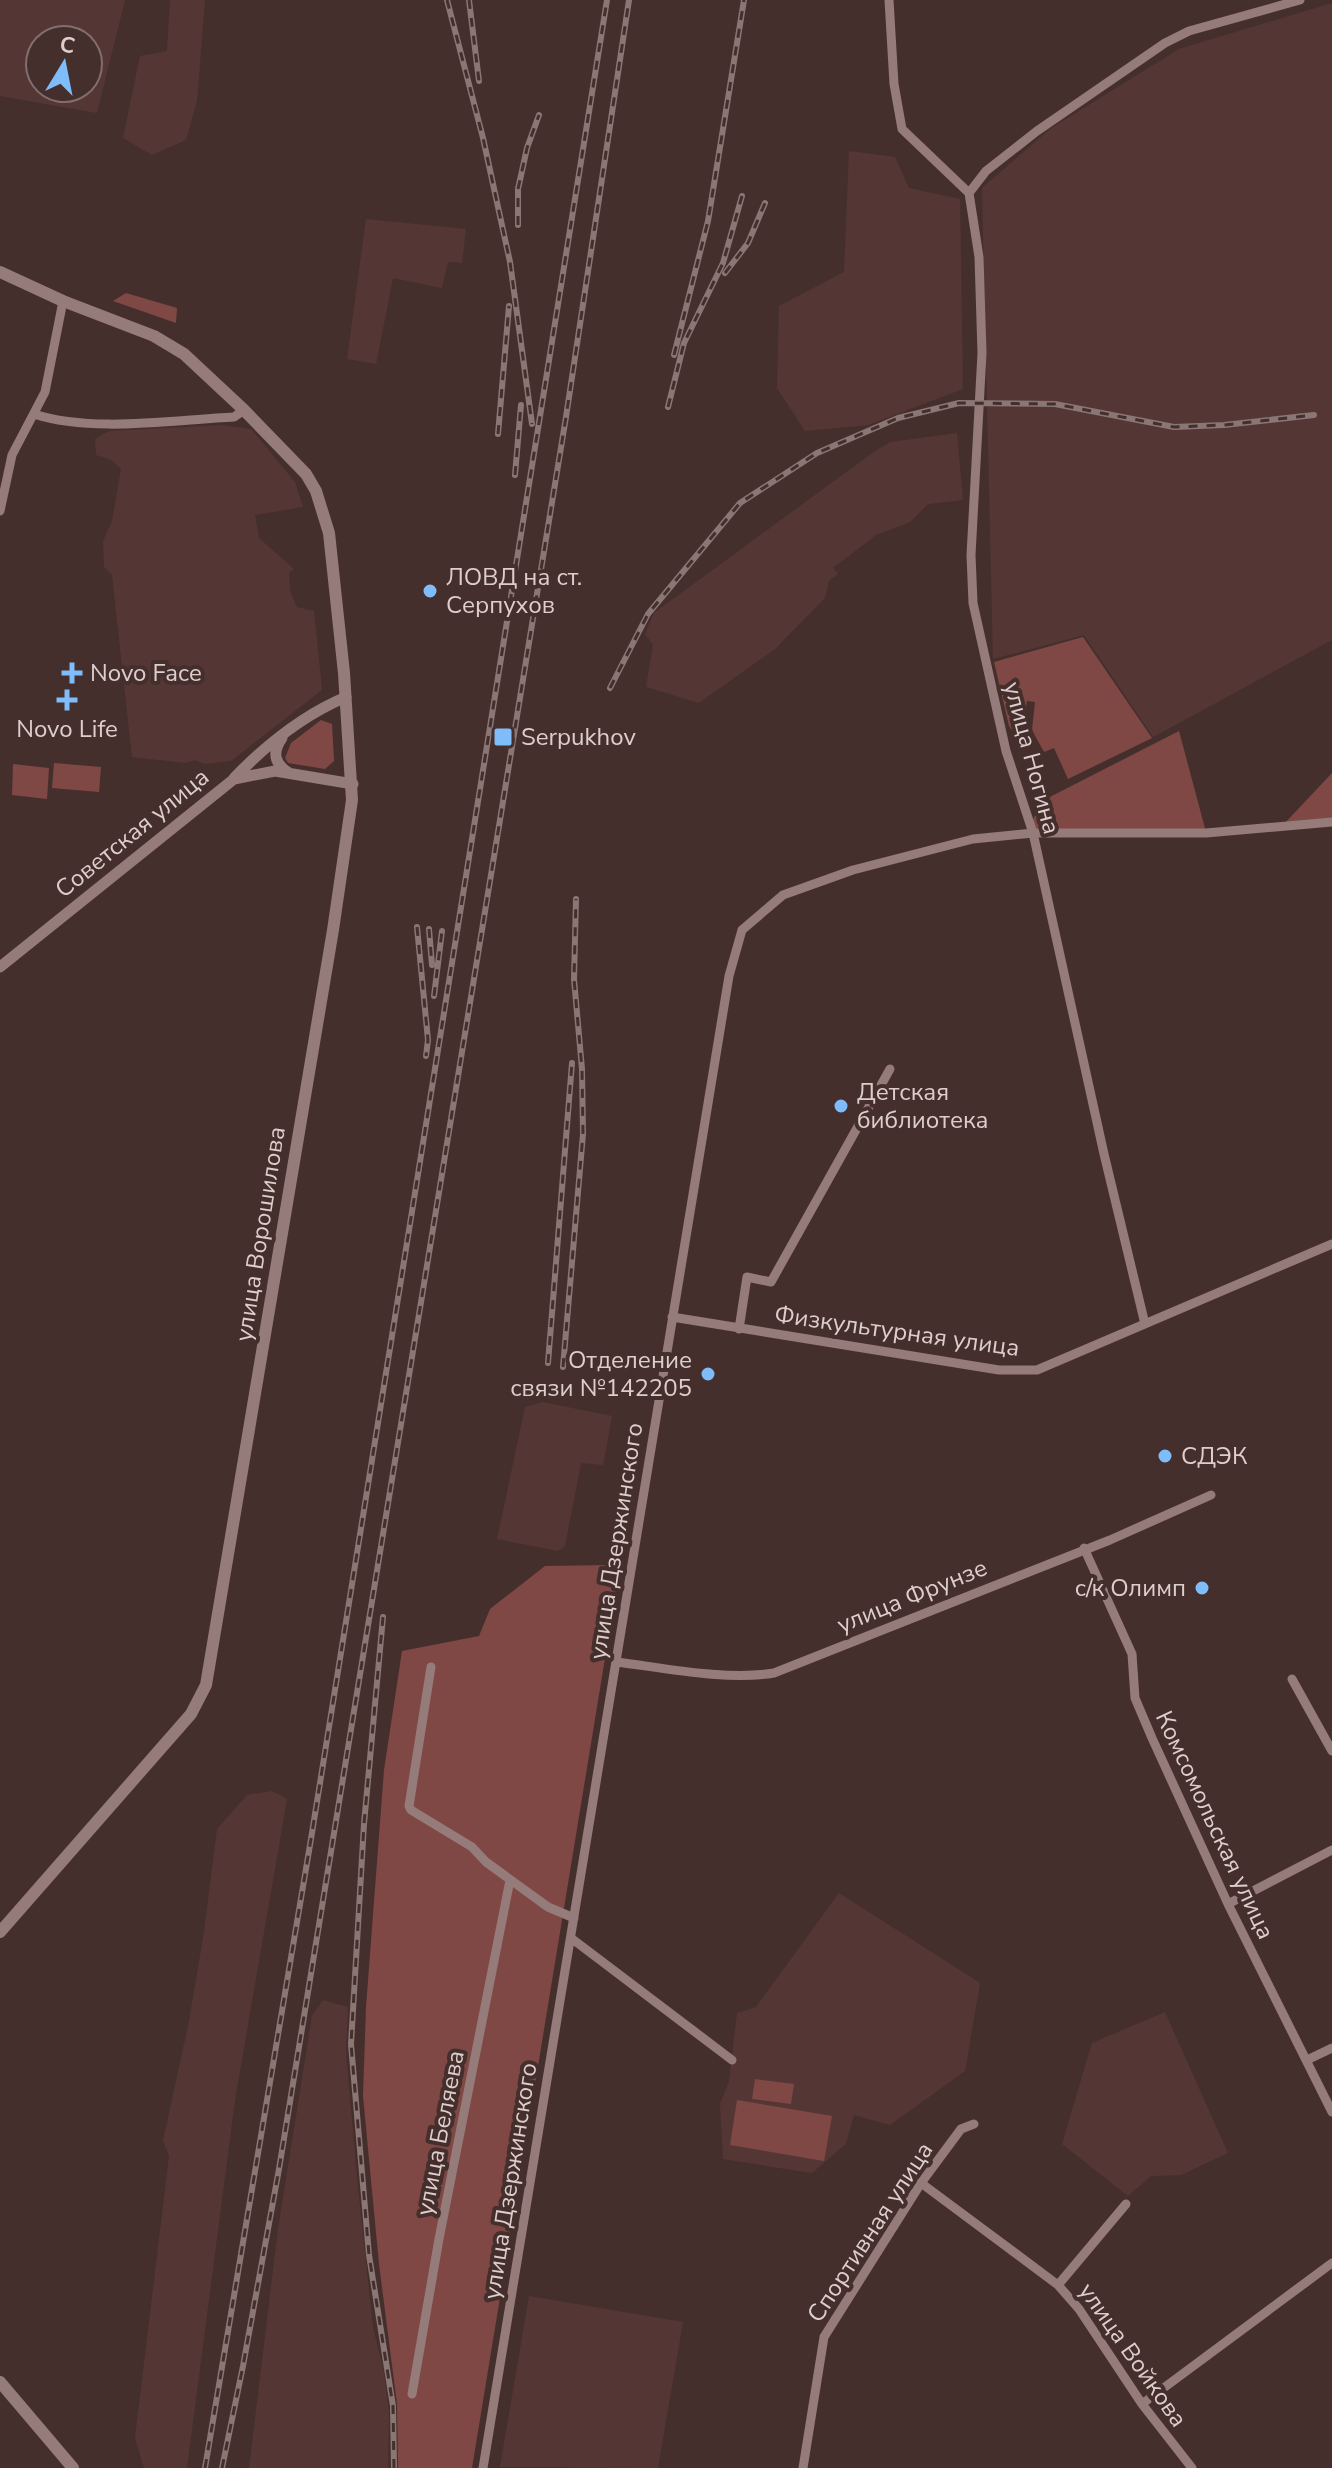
<svg xmlns="http://www.w3.org/2000/svg" width="1332" height="2468" font-family="'Nunito Sans',sans-serif">
<style>
.built{fill:#543735;fill-rule:evenodd}
.green{fill:#804844}
.lines{fill:none;stroke-linecap:round;stroke-linejoin:round}
.minor{stroke:#957b79;stroke-width:9}
.tertiary{stroke:#957b79;stroke-width:11}
.secondary{stroke:#957b79;stroke-width:12}
.rail-casing{stroke:#8a7775;stroke-width:6}
.rail{stroke:#452f2d;stroke-width:3;stroke-dasharray:9;stroke-linecap:butt}
.poi-dot{fill:#7fbdfa;stroke:#452f2d;stroke-width:3}
.labels{text-anchor:middle;dominant-baseline:central;stroke-width:8;stroke-linejoin:round;paint-order:stroke}
.poi-label{font-size:24px;fill:#ddcecd;stroke:#452f2d;text-anchor:start}
.street-label{font-size:24px;fill:#ddcecd;stroke:#452f2d}
</style>
<rect width="100%" height="100%" fill="#452f2d"/>
<path class="built" d="M0 0H125L97 113 0 96ZM40 40H88V88H40Z
M170 0H205L197 101 186 140 152 155 123 138 140 56 167 51Z
M1332 3V640L1153 737 1084 635 993 659 982 188 1050 129 1179 49Z
M849 151 895 157 909 188 960 199 963 389 868 425 805 431 777 388 779 306 844 272Z
M366 219 466 229 462 263 448 262 442 288 393 278 376 364 347 359Z
M222 425 251 429 295 482 303 507 255 515 259 538 294 569 289 573 290 591 297 607 314 611 322 690 231 761 205 764 194 760 186 763 132 757 112 575 104 567 103 541 112 521 121 469 111 460 96 455 95 439 109 431Z
M957 433 963 500 928 504 910 522 876 535 833 568 838 574 829 581 825 598 775 649 699 703 646 687 653 645 645 634 654 613 875 451 891 442Z
M542 1402 612 1416 603 1465 581 1463 565 1546 558 1551 497 1539 525 1407Z
M272 1791 287 1799 235 2100 187 2468H144L135 2438 169 2156 163 2141 189 2021 204 1932 217 1829 247 1795Z
M839 1893 980 1983 965 2071 890 2125 854 2115 846 2144 812 2173 723 2159 720 2104 729 2081 737 2013 756 2007Z
M323 2000 348 2007 346 2053 357 2178 373 2328 383 2367 389 2412 388 2468H249L278 2229 312 2016Z
M1165 2012 1228 2153 1181 2175 1151 2176 1128 2196 1062 2144 1092 2043Z
M529 2296 683 2322 658 2468 500 2467Z"/>
<path class="green" d="M126 293 177 308 176 323 113 301Z
M1083 637 1152 738 1068 779 1054 748 1044 752 1032 730 1035 702 1027 701 1024 725 1014 733 1009 726 994 662Z
M321 720 332 724 334 761 325 769 288 763 285 758 291 743Z
M1179 731 1206 832 1029 831 1040 802Z
M54 763 101 767 99 792 52 788Z
M13 764 49 768 47 799 12 795Z
M1332 773V818L1284 824Z
M612 1565 619 1573 472 2468H398L397 2404 379 2264 363 2096 366 2007 384 1770 402 1651 479 1636 490 1609 545 1566Z
M755 2079 794 2084 791 2104 752 2099Z
M737 2100 832 2116 824 2161 730 2145Z"/>
<g class="lines">
<path class="minor" d="M889 0 894 84 902 129 969 193
M969 193 979 257 982 353 971 555 973 603 1006 751 1033 833 1104 1154 1145 1324
M969 193 986 171 1037 131 1165 43 1189 31 1300 0
M34 414C92 433 172 420 234 417L244 410
M0 511 12 455 45 392 63 301
M672 1317 999 1370H1037L1332 1244
M739 1329 747 1277 771 1282 890 1069
M1084 1548 1132 1654 1135 1698 1152 1738 1228 1904 1332 2112
M617 1662C664 1668 728 1681 774 1673L1110 1540 1211 1495
M431 1667 409 1806 411 1810 472 1847 486 1862 548 1907 574 1918
M1292 1679 1332 1751
M1228 1904 1332 1850
M571 1938 732 2060
M1307 2060 1332 2048
M921 2183 1058 2285 1079 2309 1142 2404 1192 2468
M1058 2285 1126 2204
M412 2394 439 2239 510 1880
M1142 2404 1332 2263
M483 2468 729 976 742 930 783 895 853 870 973 839 1033 833H1206L1332 822
M803 2468 824 2337 921 2183 961 2129 974 2124"/>
<path class="tertiary" d="M282 738C272 752 274 764 289 773
M234 778C266 745 303 715 346 697
M0 967 234 779 275 771 353 784"/>
<path class="secondary" d="M0 272 63 301 154 336 184 354 244 410 306 474 316 491 329 533 344 673 352 800 333 930 206 1685 191 1714 0 1932
M0 2382 73 2468"/>
<defs>
<path id="rail" d="M447 0 483 138 510 262 532 424
M469 0 479 81
M518 225V189L527 148 539 115
M725 273 748 243 765 203
M674 355 708 221 744 0
M668 407 684 343 723 263 742 196
M498 434 509 306
M515 475 521 405
M610 688 648 614 740 503 817 453 898 418 959 403 1055 404 1174 427 1224 425 1314 415
M417 927 428 1040 426 1056
M429 929 432 965
M434 996 442 931
M548 1363 572 1063
M563 1367 583 1134 582 1069 574 979 576 899
M383 1617 364 1824 351 2044 369 2255 393 2406 394 2468
M205 2468 311 1839 607 0
M222 2468 243 2366 279 2169 566 417 629 0"/>
</defs>
<use href="#rail" class="rail-casing"/>
<use href="#rail" class="rail"/>
</g>
<g class="poi-dot">
<circle cx="430" cy="591" r="8"/>
<path d="M68 661h8v8h8v8h-8v8h-8v-8h-8v-8h8z"/>
<path d="M63 688h8v8h8v8h-8v8h-8v-8h-8v-8h8z"/>
<rect x="493" y="727" width="20" height="20" rx="4"/>
<circle cx="841" cy="1106" r="8"/>
<circle cx="708" cy="1374" r="8"/>
<circle cx="1165" cy="1456" r="8"/>
<circle cx="1202" cy="1588" r="8"/>
</g>
<g class="labels">
<g class="poi-label">
<text x="446" y="577">ЛОВД на ст.<tspan x="446" dy="28">Серпухов</tspan></text>
<text x="90" y="673">Novo Face</text>
<text x="67" y="729" text-anchor="middle">Novo Life</text>
<text x="521" y="737">Serpukhov</text>
<text x="857" y="1092">Детская<tspan x="857" dy="28">библиотека</tspan></text>
<text x="692" y="1360" text-anchor="end">Отделение<tspan x="692" dy="28">связи №142205</tspan></text>
<text x="1181" y="1456">СДЭК</text>
<text x="1186" y="1588" text-anchor="end">с/к Олимп</text>
</g>
<g class="street-label">
<text transform="translate(1032 758) rotate(75)">улица Ногина</text>
<text transform="translate(132 833) rotate(-39)">Советская улица</text>
<text transform="translate(260 1234) rotate(-81)">улица Ворошилова</text>
<text transform="translate(897 1331) rotate(8)">Физкультурная улица</text>
<text transform="translate(616 1541) rotate(-81)">улица Дзержинского</text>
<text transform="translate(912 1596) rotate(-22)">улица Фрунзе</text>
<text transform="translate(1215 1825) rotate(65)">Комсомольская улица</text>
<text transform="translate(440 2133) rotate(-79)">улица Беляева</text>
<text transform="translate(510 2181) rotate(-81)">улица Дзержинского</text>
<text transform="translate(870 2232) rotate(-57)">Спортивная улица</text>
<text transform="translate(1133 2355) rotate(55)">улица Войкова</text>
</g>
</g>
<g transform="translate(64 64) rotate(10)"><circle r="38" fill="#452f2d" stroke="#826f6d" stroke-width="2"/>
<path d="M0-6L14 30L0 20L-14 30Z" fill="#7fbdfa"/>
<text y="-12" font-size="22" font-weight="bold" text-anchor="middle" fill="#ddcecd">С</text>
</g>
</svg>
